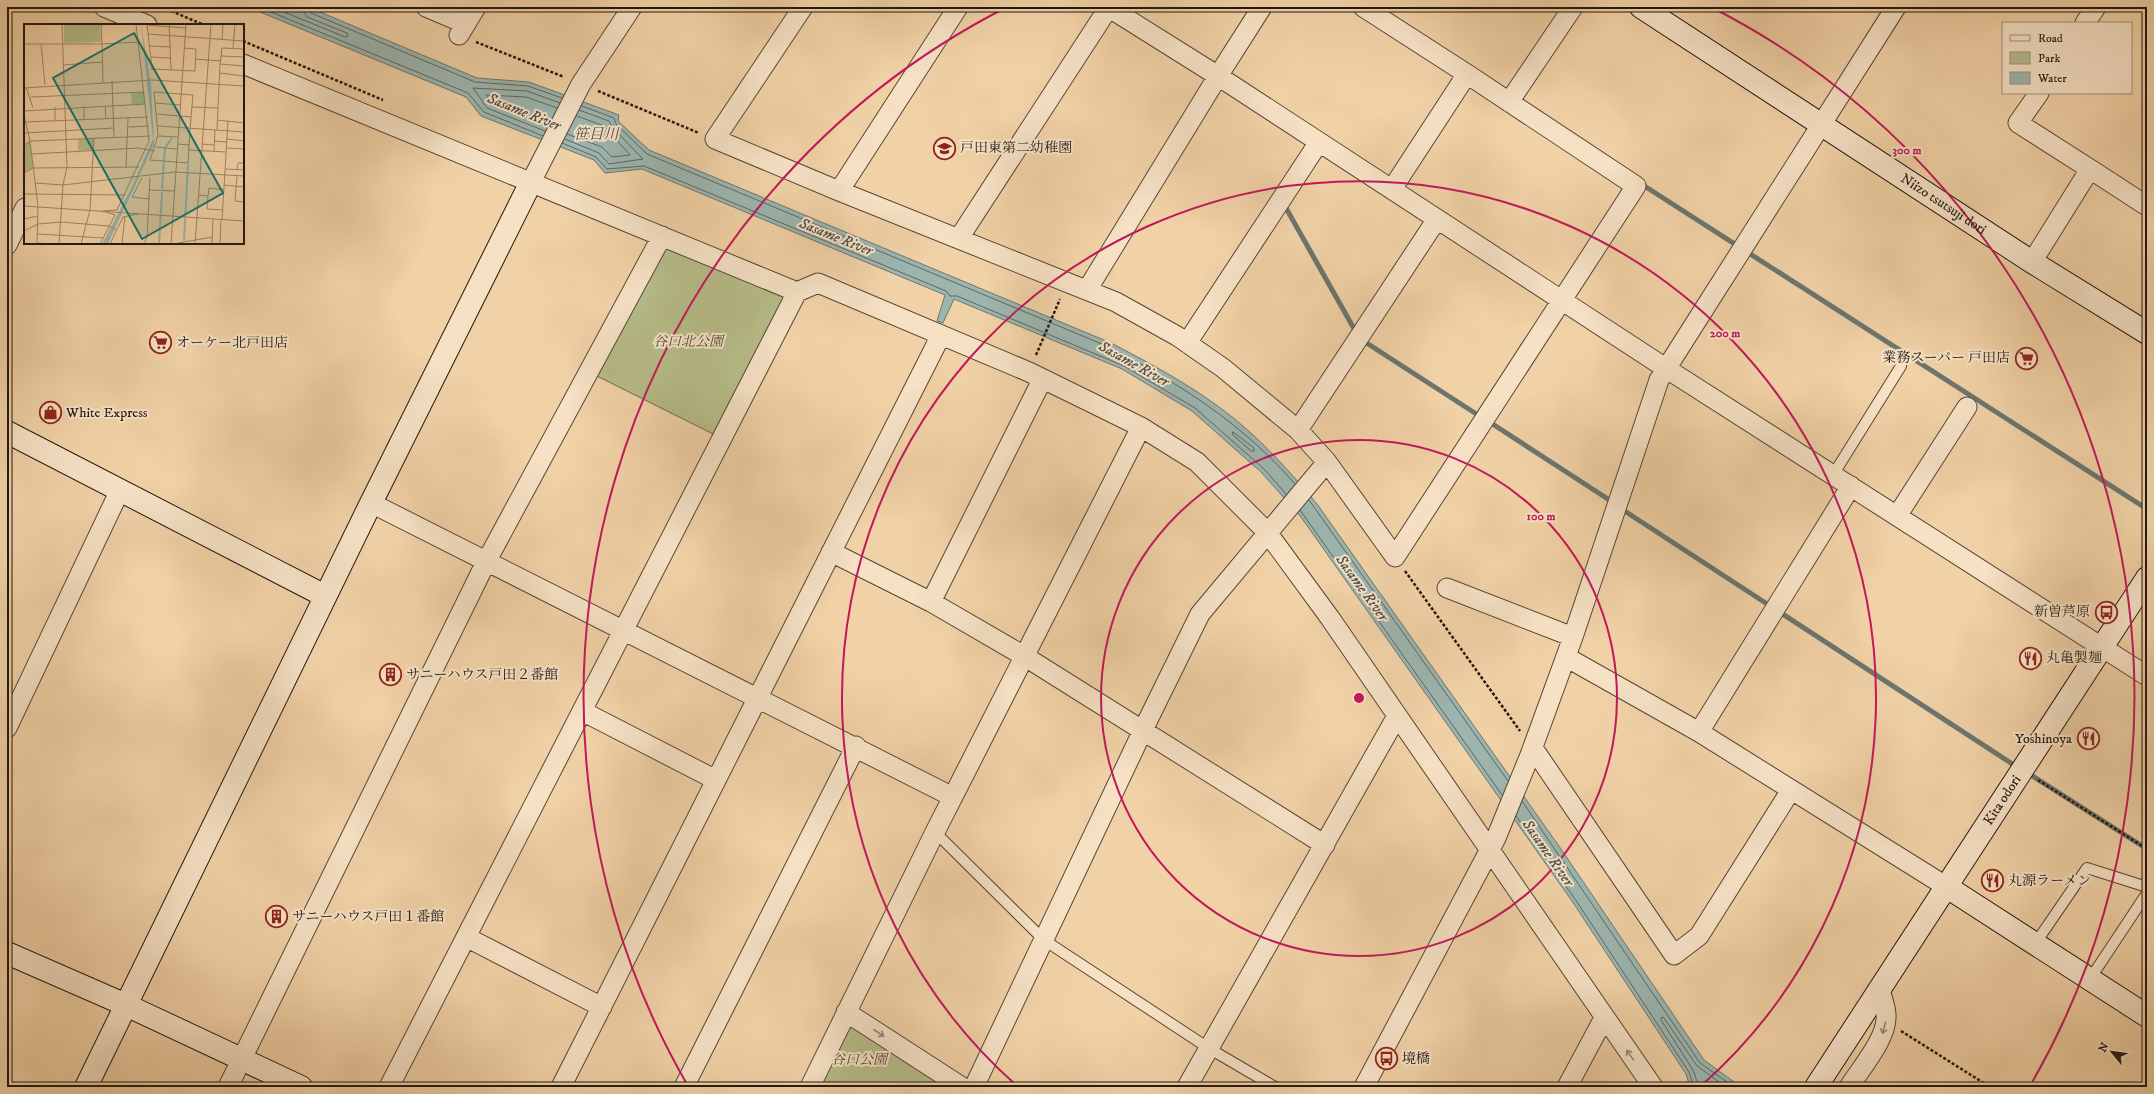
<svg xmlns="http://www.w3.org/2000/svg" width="2154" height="1094" font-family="'IM FELL DW Pica','Noto Serif JP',serif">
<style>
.green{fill:#b6bc89;stroke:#6c6a4c}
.water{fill:#9cb5af;stroke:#6b766f}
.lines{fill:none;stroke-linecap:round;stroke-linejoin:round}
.shore{stroke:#5e6660;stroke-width:1}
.stream{stroke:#6b766f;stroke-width:5}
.lane-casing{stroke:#554636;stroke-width:12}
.street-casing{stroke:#554636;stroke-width:21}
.secondary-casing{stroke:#211710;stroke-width:24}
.path{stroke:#211710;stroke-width:2.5;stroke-dasharray:3 2;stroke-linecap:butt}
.lane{stroke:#f6e1c5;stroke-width:10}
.street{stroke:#f6e1c5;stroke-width:19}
.secondary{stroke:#f6e1c5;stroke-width:22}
.oneway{stroke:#968674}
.ring{fill:none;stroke:#c2185b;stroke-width:2}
.labels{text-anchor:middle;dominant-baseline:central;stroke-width:4;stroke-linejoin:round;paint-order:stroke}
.poi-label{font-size:14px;fill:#211710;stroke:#f6e1c5;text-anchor:start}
.street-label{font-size:14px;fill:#211710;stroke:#f6e1c5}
.park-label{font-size:14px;font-style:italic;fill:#4e4934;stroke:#f6e1c5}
.water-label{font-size:15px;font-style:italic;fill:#4c4e48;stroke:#f6e1c5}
.inset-river{fill:none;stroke:#9cb5af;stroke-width:2}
.inset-road{fill:none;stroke:#9e876a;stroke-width:1}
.view{fill:#0f766e;fill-opacity:0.15;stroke:#0f766e;stroke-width:2}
.inset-edge{fill:none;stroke:#211710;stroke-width:2}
.centre{fill:#c2185b;stroke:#f6e1c5;stroke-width:2}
.ring-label{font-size:12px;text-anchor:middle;font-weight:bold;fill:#c2185b;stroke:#f6e1c5;stroke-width:4;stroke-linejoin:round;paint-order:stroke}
</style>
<rect width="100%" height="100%" fill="#f1d1a6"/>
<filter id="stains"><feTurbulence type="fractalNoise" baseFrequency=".005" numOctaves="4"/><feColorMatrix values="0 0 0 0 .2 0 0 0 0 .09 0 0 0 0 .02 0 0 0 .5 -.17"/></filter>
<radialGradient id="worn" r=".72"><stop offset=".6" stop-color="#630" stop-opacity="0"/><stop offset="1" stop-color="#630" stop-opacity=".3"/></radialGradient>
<path class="green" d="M664 242 790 295 717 436 593 374Z
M848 1020 952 1087H816Z"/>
<path class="water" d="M248 7H308L477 78 529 82 619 115 618 121 649 150 1111 343C1161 369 1211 396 1252 434 1276 456 1297 480 1317 504L1561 849 1704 1060 1741 1087H1690L1686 1074 1572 901 1301 517 1261 472 1192 411 1122 369 954 299 943 323 937 321 945 295 642 169 605 173 594 160 481 116 466 97Z"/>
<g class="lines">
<path class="shore" d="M259 7 468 93 484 112 543 136
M272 7 345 37 348 36 347 33 307 17 304 12 303 7
M308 7 311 13 475 82 528 86 562 98
M582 106 614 118 616 124 647 154 1109 347C1179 383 1243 424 1295 484
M548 126 491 103 486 95 526 97 557 108
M545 131 487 108 473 88 527 91 560 103
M567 134 602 147 612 157 630 155 604 126 577 116
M565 139 599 153 609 164 643 159 612 127 609 121 579 110
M562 143 596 157 607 169 644 166 946 291 950 296H957L1124 366 1195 408 1264 469 1286 494
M1233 432 1254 448V451H1251L1233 435Z
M1309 500 1508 781
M1300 510 1502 795
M1522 801 1700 1063 1734 1087
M1516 816 1575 899 1689 1072 1694 1087
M1699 1087 1693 1070 1661 1020 1662 1017 1664 1018 1697 1066 1726 1087"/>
<path class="stream" d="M1646 187 2147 509
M1286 208 1357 334
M1362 340 1481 417
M1488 421 1614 503
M1620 508 2017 767
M2026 772 2147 849"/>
<defs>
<path id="lane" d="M1833 475 1901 366
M935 832 1044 940 1210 1049 1275 1087
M2035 944 2087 868 2147 887
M2090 979 2147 893"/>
<path id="street" d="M104 7 147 25
M426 7 466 24
M803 7 715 139 839 191 1116 302 1177 336 1223 368 1298 430 1327 462 1395 557 1636 186 1467 74
M1108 7 1218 76 1667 369 2147 676
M1363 7 1467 74 1392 189
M2085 23 2096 7
M459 35 476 7
M243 64 797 292 818 283 1029 372 1141 427 1197 462 1267 532 1330 618 1653 1087
M2039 93 2018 123 2090 169
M1509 102 1573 7
M531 182 581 84 632 7
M839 191 958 7
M959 238 1109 7
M7 245 25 208
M2032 262 2090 169 2147 206
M1087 290 1218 76 1262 7
M1187 343 1319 142
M1298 430 1437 219
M371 503 953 797
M1897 516 1967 407
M831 552 931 602 1024 656 1325 845
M1447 588 1573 637
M931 602 1042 380
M1566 657 1699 732 1947 887
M582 711 716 780
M7 728 120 490
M1699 732 1851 486
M1533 748 1674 955 1699 936 1791 790
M466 937 602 1007
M846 1012 962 1087
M228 1087 486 562 662 236
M389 1087 797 292
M561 1087 941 335
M684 1087 856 746
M810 1087 935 832 1141 427
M974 1087 1143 730 1200 614 1327 462
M1187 1087 1397 716
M1364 1087 1496 838 1530 755 1573 637 1659 380 1896 7
M1567 1087 1604 1018
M1849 1087C1861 1068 1888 1037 1886 1015 1886 1007 1882 998 1880 990"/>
<g id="secondary">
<path id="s1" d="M1641 7 2032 262 2147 333"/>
<path d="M7 432 325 596"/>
<path d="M1947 887 2147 1016"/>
<path d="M7 953 126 1005 301 1087"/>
<path d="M86 1087 371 503 531 182"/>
<path id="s2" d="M1816 1087 2147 578"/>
</g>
</defs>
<use href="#lane" class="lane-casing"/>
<use href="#street" class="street-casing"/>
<use href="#secondary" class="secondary-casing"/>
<path class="path" d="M162 7 204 25
M243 41 383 100
M476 42 564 77
M598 91 699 133
M1036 355 1060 299
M1405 571 1520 731
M2038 780 2147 849
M1901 1031 1990 1087"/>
<use href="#lane" class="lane"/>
<use href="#street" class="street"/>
<use href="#secondary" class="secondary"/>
</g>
<defs><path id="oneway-shaft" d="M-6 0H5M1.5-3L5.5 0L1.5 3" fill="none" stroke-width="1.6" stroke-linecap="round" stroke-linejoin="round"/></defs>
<g class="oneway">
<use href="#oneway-shaft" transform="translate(1884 1028) rotate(105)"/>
<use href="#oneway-shaft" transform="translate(879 1033) rotate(33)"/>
<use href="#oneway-shaft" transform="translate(1630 1055) rotate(-125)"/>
</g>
<g class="ring">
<circle cx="1359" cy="698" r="258"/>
<path d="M1016 1085A517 517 0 1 1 1702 1085"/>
<path d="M688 1086A775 775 0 0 1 1007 7M1711 7A775 775 0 0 1 2030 1086"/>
</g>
<defs>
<symbol id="school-ring" viewBox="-11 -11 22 22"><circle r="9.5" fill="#f6e1c5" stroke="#8f2418" stroke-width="1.5"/><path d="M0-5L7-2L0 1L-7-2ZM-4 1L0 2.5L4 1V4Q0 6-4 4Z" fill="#8f2418"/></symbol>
<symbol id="supermarket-ring" viewBox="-11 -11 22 22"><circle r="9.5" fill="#f6e1c5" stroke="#8f2418" stroke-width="1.5"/><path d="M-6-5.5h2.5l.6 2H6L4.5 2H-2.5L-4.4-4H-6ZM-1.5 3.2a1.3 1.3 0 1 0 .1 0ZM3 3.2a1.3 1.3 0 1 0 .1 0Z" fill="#8f2418"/></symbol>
<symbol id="shop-ring" viewBox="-11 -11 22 22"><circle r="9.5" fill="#f6e1c5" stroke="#8f2418" stroke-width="1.5"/><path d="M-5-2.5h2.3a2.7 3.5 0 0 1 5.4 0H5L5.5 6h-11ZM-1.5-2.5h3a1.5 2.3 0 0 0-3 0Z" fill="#8f2418"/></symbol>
<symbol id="bus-ring" viewBox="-11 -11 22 22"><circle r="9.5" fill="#f6e1c5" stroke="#8f2418" stroke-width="1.5"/><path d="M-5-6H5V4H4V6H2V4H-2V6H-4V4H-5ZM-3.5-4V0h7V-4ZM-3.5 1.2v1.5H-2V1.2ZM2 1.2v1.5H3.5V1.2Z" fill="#8f2418"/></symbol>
<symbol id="restaurant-ring" viewBox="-11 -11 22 22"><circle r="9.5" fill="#f6e1c5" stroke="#8f2418" stroke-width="1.5"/><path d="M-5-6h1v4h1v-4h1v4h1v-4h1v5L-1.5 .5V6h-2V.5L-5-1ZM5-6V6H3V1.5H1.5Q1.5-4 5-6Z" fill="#8f2418"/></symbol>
<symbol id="building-ring" viewBox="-11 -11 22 22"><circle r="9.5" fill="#f6e1c5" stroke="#8f2418" stroke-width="1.5"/><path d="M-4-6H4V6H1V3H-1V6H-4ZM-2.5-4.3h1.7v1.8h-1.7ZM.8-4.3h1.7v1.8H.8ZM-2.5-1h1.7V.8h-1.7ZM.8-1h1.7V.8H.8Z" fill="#8f2418"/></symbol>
</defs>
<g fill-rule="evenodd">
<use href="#school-ring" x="932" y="136" width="25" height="25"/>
<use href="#supermarket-ring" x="148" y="330" width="25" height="25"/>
<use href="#supermarket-ring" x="2014" y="346" width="25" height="25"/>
<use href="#shop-ring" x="38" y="400" width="25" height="25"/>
<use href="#bus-ring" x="2094" y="600" width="25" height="25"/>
<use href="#restaurant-ring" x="2018" y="646" width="25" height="25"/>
<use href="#building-ring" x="378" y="662" width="25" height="25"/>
<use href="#restaurant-ring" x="2076" y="726" width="25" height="25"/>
<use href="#restaurant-ring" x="1980" y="868" width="25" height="25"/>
<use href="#building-ring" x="264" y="904" width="25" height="25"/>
<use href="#bus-ring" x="1374" y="1046" width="25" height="25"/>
</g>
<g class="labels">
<g class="poi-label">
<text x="960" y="148">戸田東第二幼稚園</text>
<text x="176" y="343">オーケー北戸田店</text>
<text x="2010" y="358" text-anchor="end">業務スーパー 戸田店</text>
<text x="66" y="413">White Express</text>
<text x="2090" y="612" text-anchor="end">新曽芦原</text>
<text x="2046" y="658">丸亀製麺</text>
<text x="406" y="675">サニーハウス戸田２番館</text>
<text x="2072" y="739" text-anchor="end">Yoshinoya</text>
<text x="2008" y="881">丸源ラーメン</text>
<text x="292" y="917">サニーハウス戸田１番館</text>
<text x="1402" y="1059">境橋</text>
</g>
<g class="street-label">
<text stroke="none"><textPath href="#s1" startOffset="361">Niizo tsutsuji dori</textPath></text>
<text stroke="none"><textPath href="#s2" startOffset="342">Kita odori</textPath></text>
</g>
<g class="park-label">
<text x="688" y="342">谷口北公園</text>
<text x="859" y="1060">谷口公園</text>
</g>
<g class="water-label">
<text transform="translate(524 112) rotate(22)">Sasame River</text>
<text x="596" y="134">笹目川</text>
<text transform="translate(836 237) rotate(22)">Sasame River</text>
<text transform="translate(1134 364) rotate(29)">Sasame River</text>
<text transform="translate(1362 588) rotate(54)">Sasame River</text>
<text transform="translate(1548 853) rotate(55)">Sasame River</text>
</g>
</g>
<g transform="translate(24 24)">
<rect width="220" height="220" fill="#f1d1a6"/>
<path d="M40 0H76L77 18 40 19ZM120 68 121 80H108L107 69ZM69 114V126L54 127V115ZM6 117 9 144 0 149V121Z" fill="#b6bc89"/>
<path d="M117 0 127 60 130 120 84 220H78L108 163 129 115Z" fill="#9cb5af"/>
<path class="inset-river" d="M138 165 141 124 148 114M160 217 164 140M135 220 138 168"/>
<path class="inset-road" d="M77 0 78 20 114 18M123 0 128 45M145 0 147 45M123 1 162 4M124 10 220 17M198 16 199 0M0 20H78L79 58M17 20 21 61M125 22 146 23M209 24 211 0M220 25 198 24 196 40 220 42M197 32 220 33M127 33 147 34M171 35 197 37M39 41 79 38M127 45 171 47 172 25 160 24M196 49 220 52M88 57 90 113M2 63 9 84M0 64 128 56 220 62M7 73 120 68M131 79 156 81M60 82V95M81 82 82 95M31 83V96M168 83 194 84M0 87 122 80M132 90 167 93 165 121 154 120M0 91 6 117 14 182 13 220M193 96 220 99M0 98 124 93M134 102 220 108M104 103 125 102M193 106 196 40M0 109 90 104M134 112 154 113M203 115 220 117M190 117 203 118M178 120 190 121M0 121 7 117 126 112M165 121 164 139 126 136 134 111 130 68 169 71 167 93M132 123 153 125M202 124 220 125M165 126 202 128M190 127 191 106M8 130 114 124 131 127M102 143 104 94M201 145 220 146M213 145 214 139H220M0 149 9 144 115 143M213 152 211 177 220 178M118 154 108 173 126 175M11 159 39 161 151 148 220 152M200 161 220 163M126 166 151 167M0 170 101 171M175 171 184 172 183 185 199 186M184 172 185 164 200 166M0 182 220 197M79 187 93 186 125 117 112 0M0 195 14 192M198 196 204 97M0 207 14 200 37 198 85 202 93 206M14 210 79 214M13 219 26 220M35 220 39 161 43 143 38 0M57 220 66 186 70 114M76 220 91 191 79 187M86 220 99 193 114 190M98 220 101 192M120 220 123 213 126 153M147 220 162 0M149 220 188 213M171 220 187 0M188 220 189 195M196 220 197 195"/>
<path class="view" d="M110 9 199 169 118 215 29 54Z"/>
<rect width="220" height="220" class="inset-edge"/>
</g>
<circle cx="1359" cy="698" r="6" class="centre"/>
<g class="ring-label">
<text x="1907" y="154">300 m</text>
<text x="1725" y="337">200 m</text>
<text x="1541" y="520">100 m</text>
</g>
<rect width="2154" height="1094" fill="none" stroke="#f1d1a6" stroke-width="24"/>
<rect x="8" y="8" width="2138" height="1078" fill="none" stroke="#211710" stroke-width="2"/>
<rect x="12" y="12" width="2130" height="1070" fill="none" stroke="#211710"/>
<rect x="2002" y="22" width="130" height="72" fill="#f6e1c5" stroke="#a1907d"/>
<rect x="2010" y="35" width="20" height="6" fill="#f6e1c5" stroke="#a1907d"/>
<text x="2038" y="42" font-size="12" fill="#211710">Road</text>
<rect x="2010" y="52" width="20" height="12" fill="#b6bc89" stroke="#a1907d"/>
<text x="2038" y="62" font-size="12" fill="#211710">Park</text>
<rect x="2010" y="72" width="20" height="12" fill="#9cb5af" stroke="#a1907d"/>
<text x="2038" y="82" font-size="12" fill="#211710">Water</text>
<g transform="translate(2112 1052) rotate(299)" stroke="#f6e1c5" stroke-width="3" paint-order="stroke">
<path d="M0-3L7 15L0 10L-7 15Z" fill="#211710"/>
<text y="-6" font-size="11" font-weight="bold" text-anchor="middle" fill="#211710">N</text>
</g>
<rect width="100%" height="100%" filter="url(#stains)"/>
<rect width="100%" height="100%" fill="url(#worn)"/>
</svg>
